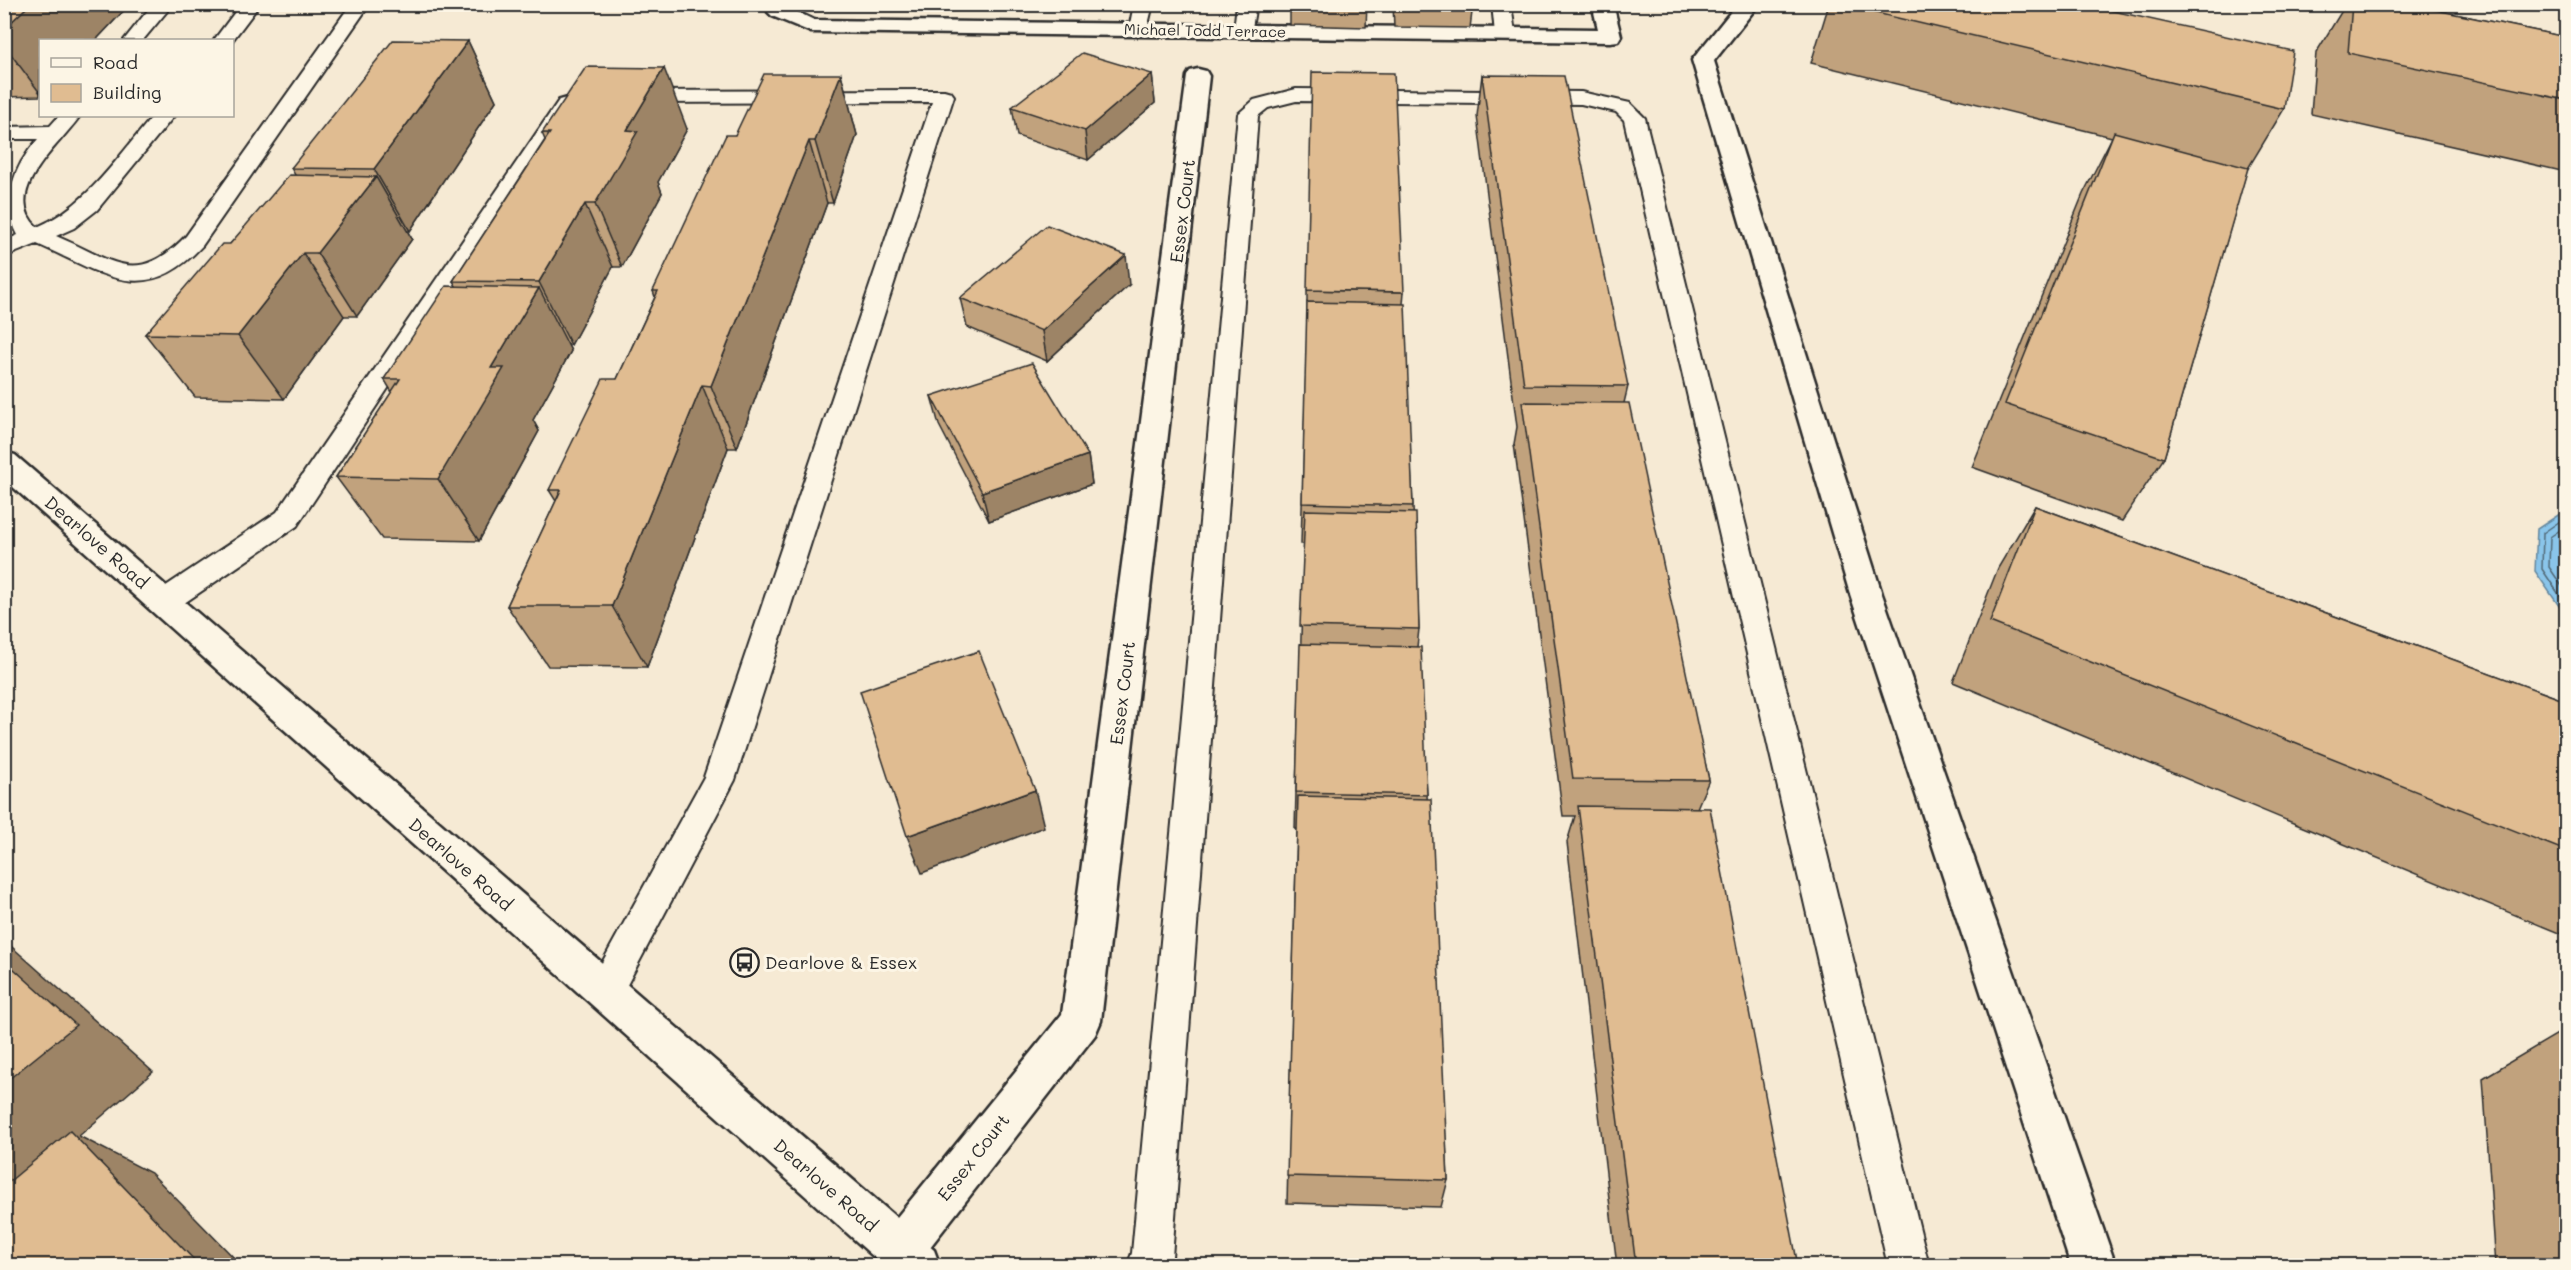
<svg xmlns="http://www.w3.org/2000/svg" width="2571" height="1270" font-family="Mali,sans-serif">
<style>
.water{fill:#8ac5ea;stroke:#64879e;stroke-width:1.5}
.lines{fill:none;stroke-linecap:round;stroke-linejoin:round}
.shore{stroke:#516977;stroke-width:1.5}
.lane-casing{stroke:#2b2b2b;stroke-width:4}
.street-casing{stroke:#2b2b2b;stroke-width:5}
.secondary-casing{stroke:#2b2b2b;stroke-width:5}
.lane{fill:#fcf5e5;fill-rule:evenodd}
.street{fill:#fcf5e5;fill-rule:evenodd}
.secondary{fill:#fcf5e5;fill-rule:evenodd}
.wall{fill:#c1a27d;stroke:#2b2b2b;stroke-width:1.5}
.shaded-wall{fill:#9d8466;stroke:#2b2b2b;stroke-width:1.5}
.building{fill:#e0bc91;stroke:#2b2b2b;stroke-width:1.5}
.labels{text-anchor:middle;dominant-baseline:central;stroke-width:6;stroke-linejoin:round;paint-order:stroke}
.far-street-label{font-size:15px;fill:#2b2b2b;stroke:#fcf5e5}
.street-label{font-size:18px;fill:#2b2b2b;stroke:#fcf5e5}
.poi-label{font-size:18px;fill:#2b2b2b;stroke:#fcf5e5;text-anchor:start}
</style>
<rect width="100%" height="100%" fill="#f6ead4"/>
<filter id="ink" filterUnits="userSpaceOnUse"><feTurbulence type="fractalNoise" baseFrequency=".0167" numOctaves="2"/><feDisplacementMap in="SourceGraphic" scale="12" xChannelSelector="R" yChannelSelector="G"/><feConvolveMatrix kernelMatrix="1 2 1 2 8 2 1 2 1" color-interpolation-filters="sRGB"/></filter>
<g filter="url(#ink)">
<path class="water" d="M2566 510V616L2535 571 2537 529Z"/>
<g class="lines">
<path class="shore" d="M2566 517 2543 533 2542 569 2566 605
M2566 526 2550 537 2549 567 2566 592"/>
<defs>
<path id="lane" d="M153 4H173L143 40H124Z
M241 4H260L232 41 214 40Z
M351 4H370L202 246C143 310 100 271 37 244L4 257V241L18 235C0 202 14 166 38 139H4V127L50 126 59 116H80C61 144 0 192 37 227 87 206 118 156 153 116H174L97 210 74 228 56 236C112 259 135 289 186 236Z
M1134 4H1153L1146 33 1139 35 1129 29Z
M1237 4H1256L1251 34 1244 36 1234 30Z
M1492 4H1511L1515 34 1512 38 1505 40 1495 34Z
M1296 89 1581 92 1630 103 1645 118 1929 1266H1888L1624 120 1616 112 1581 104 1296 101 1268 108 1258 116 1172 1257 1169 1266H1127L1132 1253 1238 114 1254 100Z
M944 90 951 92 954 96 735 780 618 1002 605 1007 592 1002 587 990 704 777 932 102 634 103 627 101 624 97 627 93 634 91Z
M566 98 573 100 576 104 297 526 174 610 164 613 154 610 149 602 154 594 277 512 559 100Z"/>
<path id="street" d="M772 4H793L791 9 814 20 1598 29 1592 4H1613L1621 36 1618 41 1610 42 811 32 772 16 768 12Z
M1737 4H1759L1714 61 1882 594 2116 1266H2071L1850 594 1692 60Z
M1198 69 1206 71 1209 76 1101 1021 1095 1035 916 1265 886 1266 878 1249 884 1233 1062 1014 1187 76 1190 71Z"/>
<path id="secondary" d="M4 452 15 455 934 1250 940 1266H884L4 479Z"/>
</defs>
<use href="#lane" class="lane-casing"/>
<use href="#street" class="street-casing"/>
<use href="#secondary" class="secondary-casing"/>
<use href="#lane" class="lane"/>
<use href="#street" class="street"/>
<use href="#secondary" class="secondary"/>
</g>
<path class="wall" d="M4 4H130L96 40H40V96L4 97Z
M911 4H984V5Z
M1012 4H1087V6Z
M1290 4H1367L1366 27 1290 25Z
M1393 4H1473L1470 28 1394 27Z
M1829 4H2082L2284 109 2247 170 2164 458 2122 521 1972 467 2083 194 2112 137 1811 63Z
M2346 4H2407L2566 37V172L2311 114 2316 53Z
M468 41 496 101 410 231H407L412 239 357 316H344L284 399 195 397 145 334 295 175 291 168Z
M841 74 857 135 833 203H827L737 448H728L647 667 548 666 507 606 556 501 549 490 617 379 655 297 653 291 735 135Z
M1152 74 1155 103 1088 160 1017 136 1012 107Z
M1482 75 1628 386 1624 403 1709 780 1697 808 1798 1266H1617L1567 842 1575 816H1563L1514 444 1517 427 1477 116Z
M687 129 658 182 662 193 622 267H613L571 345H568L571 351 533 420 539 431 479 541 382 539 336 477 392 392 384 379 456 286 453 281 545 140 542 133Z
M1129 285 1047 361 967 327 960 298Z
M1307 290 1404 292 1403 304 1419 629 1417 647 1427 795 1448 1180 1441 1207 1287 1203 1297 829H1295L1296 792 1304 544H1301L1307 332Z
M931 396 1088 455 1092 484 989 521 939 425Z
M2035 506 2566 701V936L1953 682 1998 568Z
M2564 1030 2566 1031V1266H2496L2483 1078Z"/>
<path class="shaded-wall" d="M30 4H130L96 40H40V93L4 45V29Z
M468 41 496 101 410 231 374 169Z
M664 68 687 129 658 182 662 193 622 267 595 204 627 130Z
M841 74 857 135 833 203 815 141Z
M1152 74 1155 103 1088 160 1085 131Z
M809 141 827 203 737 448 711 386Z
M376 177 412 239 357 316 317 253Z
M585 204 613 267 571 345 539 282Z
M303 253 344 316 284 399 238 336Z
M1126 255 1129 285 1047 361 1042 331Z
M539 288 571 351 533 420 539 431 479 541 438 479 491 368Z
M702 385 728 448 647 667 612 606Z
M1088 455 1092 484 989 521 982 492Z
M1035 790 1044 827 922 873 907 836Z
M4 940 153 1072 79 1136 151 1173 242 1266H200L4 1200Z"/>
<path class="building" d="M4 4H30L4 29Z
M1838 4H2082L2293 51 2284 109Z
M2352 4H2407L2566 37V100L2348 53Z
M393 40 468 41 374 169 291 168Z
M1082 53 1152 74 1085 131 1012 107Z
M586 67 664 68 627 130 638 131 595 204H585L539 282 453 281 550 133H542Z
M1312 72 1394 73 1404 292 1307 290Z
M764 74H841L815 141H809L711 386 702 385 612 606H507L561 490H549L603 379H617L658 291H653L726 135H735Z
M1482 75 1564 76 1628 386 1524 385Z
M2114 132 2248 168 2164 458 2005 404Z
M289 175 376 177 317 253H303L238 336 145 334 222 244H230Z
M1047 225 1126 255 1042 331 960 298Z
M446 286 539 288 491 368H504L438 479 336 477 400 379H384Z
M1307 302 1405 304 1413 506 1302 503Z
M1032 363 1088 455 982 492 931 396Z
M1522 402 1629 403 1709 780 1573 779Z
M2035 506 2566 701V851L1990 622Z
M1305 510 1416 513 1419 629 1300 626Z
M1300 644 1421 647 1427 795 1296 792Z
M979 651 1035 790 907 836 860 691Z
M1298 796 1431 799 1448 1180 1287 1176Z
M1578 806 1710 808 1798 1266H1636Z
M4 960 76 1025 4 1083Z
M2564 1030 2566 1031V1052Z
M70 1131 200 1266H4V1186Z"/>
</g>
<defs>
<symbol id="bus-ring" viewBox="-11 -11 22 22"><circle r="9.5" fill="#fcf5e5" stroke="#2b2b2b" stroke-width="1.5"/><path d="M-5-6H5V4H4V6H2V4H-2V6H-4V4H-5ZM-3.5-4V0h7V-4ZM-3.5 1.2v1.5H-2V1.2ZM2 1.2v1.5H3.5V1.2Z" fill="#2b2b2b"/></symbol>
</defs>
<g fill-rule="evenodd">
<use href="#bus-ring" x="728" y="946" width="33" height="33"/>
</g>
<g class="labels">
<g class="far-street-label">
<text transform="translate(1205 30) rotate(1)">Michael Todd Terrace</text>
</g>
<g class="street-label">
<text transform="translate(1182 211) rotate(-83)">Essex Court</text>
<text transform="translate(97 542) rotate(41)">Dearlove Road</text>
<text transform="translate(1122 693) rotate(-83)">Essex Court</text>
<text transform="translate(461 864) rotate(41)">Dearlove Road</text>
<text transform="translate(973 1157) rotate(-52)">Essex Court</text>
<text transform="translate(826 1185) rotate(41)">Dearlove Road</text>
</g>
<g class="poi-label">
<text x="765" y="962">Dearlove &amp; Essex</text>
</g>
</g>
<rect width="2571" height="1270" fill="none" stroke="#fcf5e5" stroke-width="24"/>
<rect x="12" y="12" width="2547" height="1246" fill="none" stroke="#2b2b2b" stroke-width="2" filter="url(#ink)"/>
<rect x="39" y="39" width="195" height="78" fill="#fcf5e5" stroke="#a8a49b" stroke-width="1.5"/>
<rect x="51" y="58" width="30" height="9" fill="#fcf5e5" stroke="#a8a49b" stroke-width="1.5"/>
<text x="93" y="69" font-size="18" fill="#2b2b2b">Road</text>
<rect x="51" y="84" width="30" height="18" fill="#e0bc91" stroke="#a8a49b" stroke-width="1.5"/>
<text x="93" y="99" font-size="18" fill="#2b2b2b">Building</text>
</svg>
